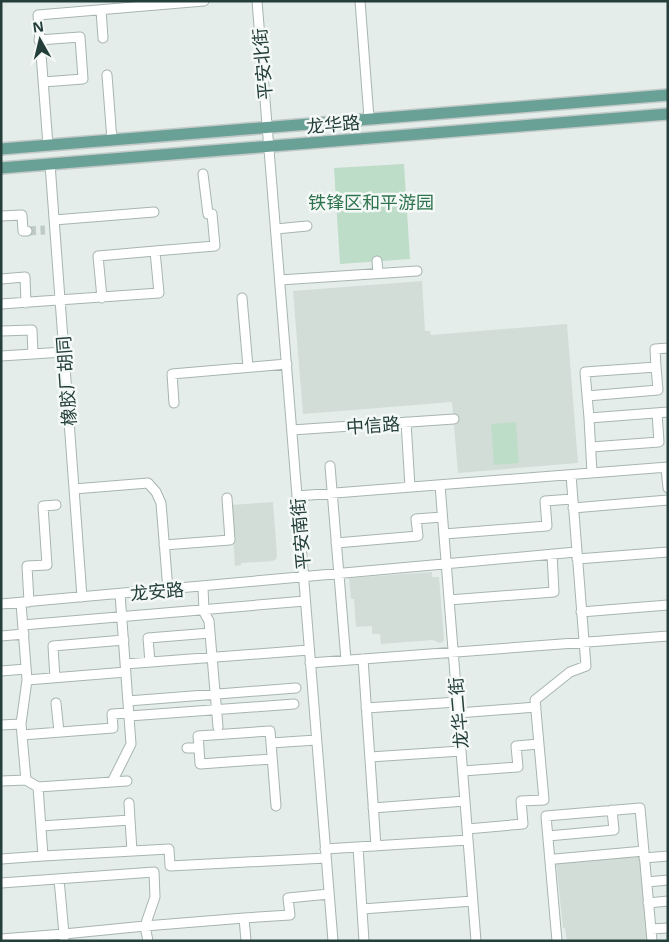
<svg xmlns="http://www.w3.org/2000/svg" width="669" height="942" font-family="'Open Sans','Noto Sans SC',sans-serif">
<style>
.built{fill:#d2ddd8}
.green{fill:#bdddc8}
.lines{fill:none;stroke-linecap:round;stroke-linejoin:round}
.minor-tunnel{stroke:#becac6;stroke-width:9;stroke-dasharray:9 4.5;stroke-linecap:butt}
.minor-casing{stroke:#a7b5b1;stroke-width:11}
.major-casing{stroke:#c2c9c8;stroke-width:14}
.minor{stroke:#fff;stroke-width:9}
.major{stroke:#6aa196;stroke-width:11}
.labels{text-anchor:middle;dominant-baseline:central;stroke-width:5;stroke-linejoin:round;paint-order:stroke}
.street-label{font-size:18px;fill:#243e39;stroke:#f4f9f7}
.park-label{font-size:18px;fill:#2f744e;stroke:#f4f9f7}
</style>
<rect width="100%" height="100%" fill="#e4ede9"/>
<path class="built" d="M422 281 425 331H430L431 335 567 324 578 463 458 473 452 402 303 414 293 291Z
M273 502 277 556 276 559 273 561 241 563V565L235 566 231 505Z
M432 572V577H439L444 639 443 642 440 643 433 640 381 644 380 634H372V626L356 627 354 599H351L349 578Z
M639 853 647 941H567L565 928H563L556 862Z"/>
<path class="green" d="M404 164 410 259 340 264 334 168Z
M516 422 519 463 494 465 491 424Z"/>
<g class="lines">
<path class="minor-tunnel" d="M27 231 45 230"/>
<defs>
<path id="minor" d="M257 1 333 941
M360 1 369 118
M101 10 103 38
M39 40 80 37 83 79 43 82
M107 75 112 140
M48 145 38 15 204 1
M50 164 82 597
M1 216 22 215 23 231H27
M54 220 154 212
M276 229 307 226
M377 261 378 273
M1 279 25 277 26 303
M280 280 417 271
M102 298 98 256 155 251
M242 298 248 367
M1 304 159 293 155 251 215 246 212 214H208L203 174
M1 331 32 330 33 354
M1 356 64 352
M587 396 658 390 656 367
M174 403 172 374 287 364
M589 418 585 372 656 367 655 349 668 348
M406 422 410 487
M292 430 454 419
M591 447 659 442 657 413
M330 466 346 660
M666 468 668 488
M592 473 589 418 668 412
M440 485 476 941
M74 489 148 483 156 492 161 503 168 590
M297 496 668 467
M573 508 668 500
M444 534 547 526 545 501 572 499
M336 543 418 536 416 519 442 517
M164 545 230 540 227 498
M577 559 668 552
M203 587 204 612 209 621 218 727
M449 600 554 592 552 554
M29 602 27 566 47 565 43 506 56 505
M21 603 27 680 21 724 26 780 38 787 127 781
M1 604 576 552
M581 612 668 605
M23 625 305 601
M1 636 24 634
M363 659 376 846
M150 662 148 638 210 633
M310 663 668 636
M125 664 309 650
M1 671 26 669
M55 678 53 646 124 640
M27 680 126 672
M128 701 296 688
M56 703 59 732
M366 708 457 702
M458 713 536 707
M129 716 294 704
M1 725 21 724
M22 735 113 728 112 714 129 713
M187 748H199L198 736 270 731 271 743
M199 748 200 764 272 759
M370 757 461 751
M463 771 518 767 516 746 539 744
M1 781 26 780
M112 782 131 744 120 594
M129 803 130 820
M276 806 271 743 316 740
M373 808 465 801
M41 826 130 820 132 851
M467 829 523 824 521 801 544 800 535 700 570 672 586 666 571 475
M548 836 614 830 612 810
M358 847 364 941
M325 849 468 840
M43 856 169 849 170 866 326 858
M644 858 668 856
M1 859 43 856 38 787
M555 859 644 851
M59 879 64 934 145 926 244 918 246 941
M647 882 668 880
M1 883 154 872 155 897 145 926 148 941
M648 903 668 901
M362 909 473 901
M244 918 290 915 288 898 329 894
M651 929 668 928
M1 939 64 934V941
M557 941 546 816 640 808 652 941"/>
<path id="major" d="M1 149 668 95
M1 168 668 114"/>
</defs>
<use href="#minor" class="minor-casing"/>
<use href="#major" class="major-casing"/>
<use href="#minor" class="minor"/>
<use href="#major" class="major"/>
</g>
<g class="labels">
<g class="street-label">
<text transform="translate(262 64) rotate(-95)">平安北街</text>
<text transform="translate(333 124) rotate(-5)">龙华路</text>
<text transform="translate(66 381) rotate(-94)">橡胶厂胡同</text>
<text transform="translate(373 425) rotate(-4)">中信路</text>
<text transform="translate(300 534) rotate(-95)">平安南街</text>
<text transform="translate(157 591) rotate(-5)">龙安路</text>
<text transform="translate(458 713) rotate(-95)">龙华二街</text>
</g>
<g class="park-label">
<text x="371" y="202">铁锋区和平游园</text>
</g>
</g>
<rect width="669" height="942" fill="none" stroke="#243e39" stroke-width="5"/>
<g transform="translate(40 40) rotate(352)" stroke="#f4f9f7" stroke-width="4" paint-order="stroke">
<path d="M0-4L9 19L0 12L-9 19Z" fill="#243e39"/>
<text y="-8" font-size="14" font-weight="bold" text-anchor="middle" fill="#243e39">N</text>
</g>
</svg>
